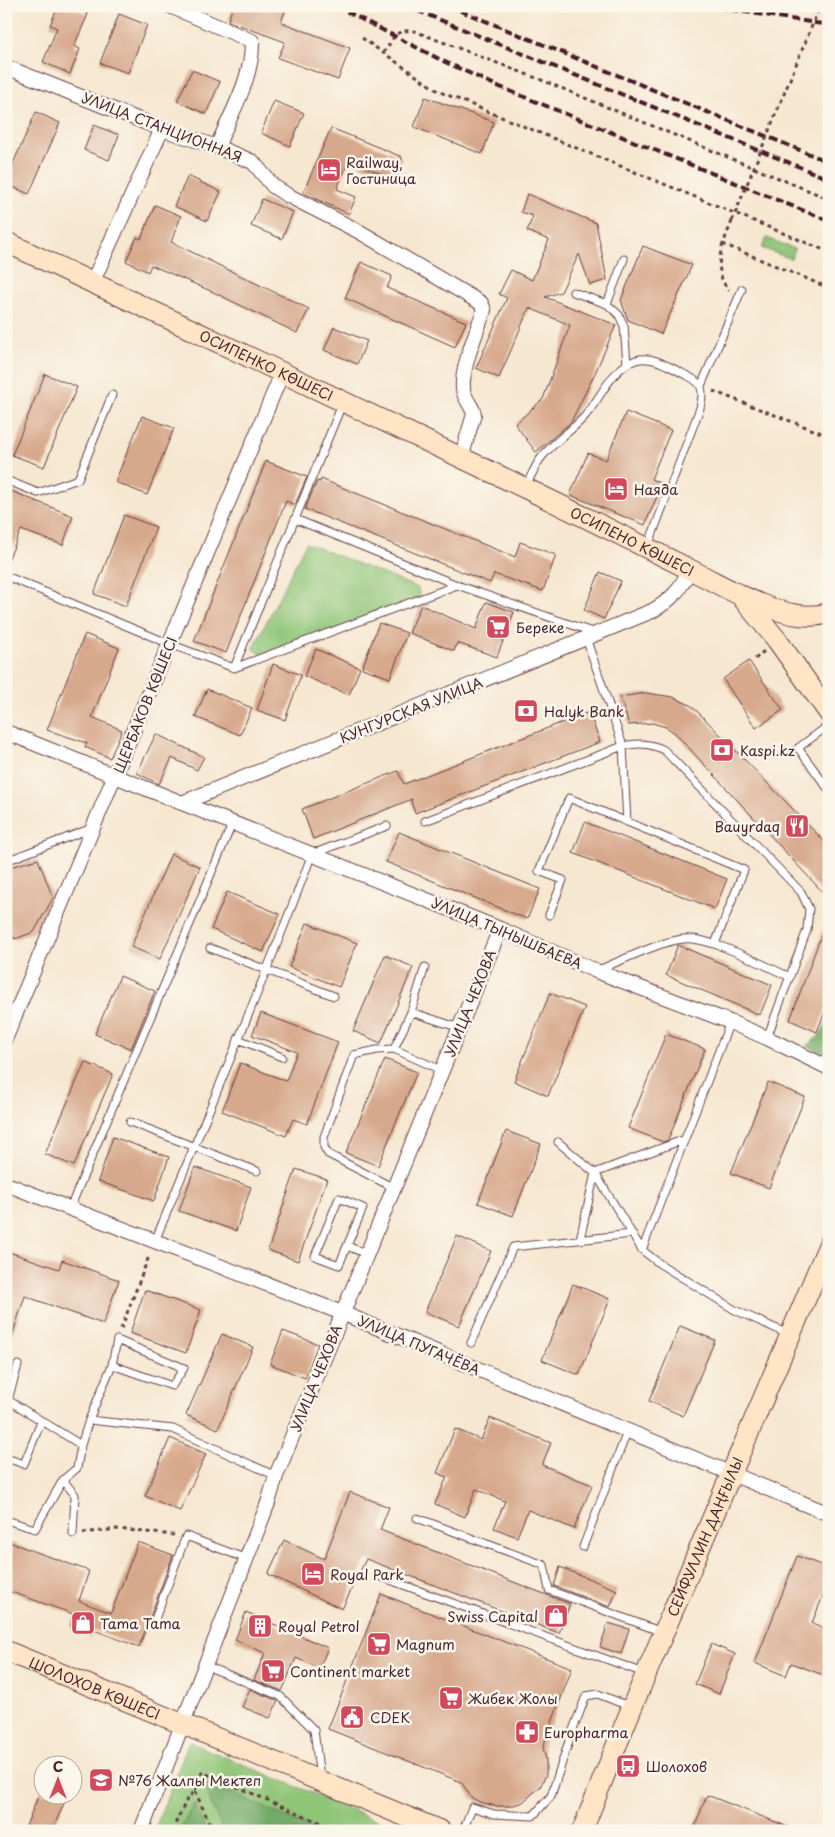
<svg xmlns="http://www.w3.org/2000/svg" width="835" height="1837" font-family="'Playpen Sans',sans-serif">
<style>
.green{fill:#8fc577;stroke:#6c7251}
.forest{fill:#73aa68;stroke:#5e644a}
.building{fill:#d7a98c}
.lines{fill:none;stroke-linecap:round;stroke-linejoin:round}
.service-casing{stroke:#643d44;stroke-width:9}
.minor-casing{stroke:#643d44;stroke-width:16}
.secondary-casing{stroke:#643d44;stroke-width:22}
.path{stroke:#643d44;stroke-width:3;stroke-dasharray:4 4;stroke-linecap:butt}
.service{stroke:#fff;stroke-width:7}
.minor{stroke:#fff;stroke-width:14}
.secondary{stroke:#ffe4c6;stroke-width:20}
.rail{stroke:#4a1f2b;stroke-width:4;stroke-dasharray:8 4;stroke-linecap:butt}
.path-bridge{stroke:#643d44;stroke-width:3;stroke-dasharray:4 4;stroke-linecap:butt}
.labels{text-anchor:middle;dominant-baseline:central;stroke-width:5;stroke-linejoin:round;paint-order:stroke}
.street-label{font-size:14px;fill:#4a1f2b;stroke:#fbf7ec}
.poi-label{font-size:14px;fill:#4a1f2b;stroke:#fbf7ec;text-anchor:start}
</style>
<rect width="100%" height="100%" fill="#fbf7ec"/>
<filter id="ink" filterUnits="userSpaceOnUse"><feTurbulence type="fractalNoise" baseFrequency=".02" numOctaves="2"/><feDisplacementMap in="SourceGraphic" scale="10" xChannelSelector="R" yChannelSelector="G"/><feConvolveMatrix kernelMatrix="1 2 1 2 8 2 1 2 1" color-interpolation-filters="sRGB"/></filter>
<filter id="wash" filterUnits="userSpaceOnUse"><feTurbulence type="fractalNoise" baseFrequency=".0096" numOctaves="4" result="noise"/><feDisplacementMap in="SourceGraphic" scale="20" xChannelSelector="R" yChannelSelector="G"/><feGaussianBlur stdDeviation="1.12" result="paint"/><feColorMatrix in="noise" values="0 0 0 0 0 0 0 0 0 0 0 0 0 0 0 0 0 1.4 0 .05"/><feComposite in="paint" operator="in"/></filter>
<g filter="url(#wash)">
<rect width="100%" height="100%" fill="#f6e7d0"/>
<path class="green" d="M767 238 795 249 791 259 762 248Z
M306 543 418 588 420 599 265 656 253 649Z
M189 1742 403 1831H154Z"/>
<path class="forest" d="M829 1020V1056L807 1046 819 1036Z
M208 1783 318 1831H223L205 1789Z
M194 1803 206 1831H180Z"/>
<g id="blocks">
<path class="building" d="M58 6H69L88 14 74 46 80 49 70 74 43 62 57 28 50 25Z
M233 6H287L281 22 350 48 338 80 278 58 285 42 228 21Z
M119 14 147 25 128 73 100 63Z
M192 70 220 82 206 114 177 101Z
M425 97 494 122 482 154 414 127Z
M274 101 304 113 290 146 261 133Z
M36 112 60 123 29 194 6 184V179Z
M94 125 119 135 109 160 84 150Z
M331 128 402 157 393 179 349 160 337 189 356 197 349 214 303 193Z
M188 176 221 192 207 221 174 206Z
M527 194 596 223 607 280 590 285 579 254 561 292 545 297 616 325 595 373 571 422 536 452 515 424 543 399 570 325 529 308 499 378 476 368 507 298 499 294 511 270 532 280 549 240 527 231 533 216 521 212Z
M262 199 293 212 282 239 251 226Z
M155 205 181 216 171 242 309 309 297 333 213 292 151 265 148 272 126 261 137 237 141 239Z
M643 246 692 265 661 334 628 320 621 300Z
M361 262 392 276 387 288 466 322 455 347 345 298Z
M334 327 367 341 357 364 324 350Z
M45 374 77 387 44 467 12 455Z
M626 412 671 430 651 479 662 484 645 525 570 495 588 453 606 460Z
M142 416 174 428 147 495 115 482Z
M266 461 307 477 295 505 286 501 226 653 194 641Z
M321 479 515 557 520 542 556 555 543 591 494 574 490 583 305 509 317 481 320 482Z
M6 489 73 516 63 545 21 530 6 565Z
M124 515 156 527 126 606 94 594Z
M600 572 621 581 604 619 584 610Z
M486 602 514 612 497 657 457 643 454 651 409 633 421 605 476 629Z
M379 623 407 633 390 678 362 668Z
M85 634 119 648 92 717 122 730 110 758 85 747 87 743 47 730Z
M316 649 360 668 349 695 304 676Z
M749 661 783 710 756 728 723 679Z
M273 664 301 675 285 720 257 710Z
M207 689 252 708 240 735 195 717Z
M646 693 673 697 690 705 699 713 829 846V899L675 733 666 727 652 723 629 725 620 697Z
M589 712 600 742 415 813 411 802 412 799 313 839 302 809 398 771 404 784Z
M156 734 204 757 197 770 172 758 159 784 137 773Z
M585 822 727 879 715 909 573 853Z
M399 832 540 889 527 919 386 862Z
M171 854 200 867 160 959 131 947Z
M38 859 53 898 34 932 15 939 14 937 6 940V868Z
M227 892 280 914 263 952 211 929Z
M827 919H829V1001L817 1032 790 1020Z
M307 923 357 943 339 987 289 967Z
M678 945 772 985 760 1015 666 975Z
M385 955 413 967 381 1043 353 1031Z
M120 976 155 991 131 1049 95 1034Z
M550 993 585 1007 548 1096 514 1081Z
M261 1013 338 1042 307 1124 293 1119 286 1136 222 1111 240 1063 286 1081 297 1052 252 1035Z
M666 1034 705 1049 668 1140 663 1142 628 1128Z
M385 1059 417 1072 378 1166 346 1153Z
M85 1062 113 1074 74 1166 45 1154Z
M768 1082 805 1097 769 1188 731 1173Z
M506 1131 541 1144 513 1216 478 1203Z
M113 1137 169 1157 154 1201 98 1181Z
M195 1167 251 1187 236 1231 179 1211Z
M296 1169 327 1179 298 1261 268 1250Z
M457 1236 491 1251 459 1326 425 1312Z
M6 1251 59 1269 62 1260 119 1280 103 1324 25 1296 9 1345H6Z
M573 1284 610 1299 579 1375 542 1360Z
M145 1290 201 1310 186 1353 130 1333Z
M680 1326 715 1340 683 1416 649 1401Z
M283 1331 318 1344 305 1378 270 1364Z
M222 1334 253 1347 218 1429 186 1415Z
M490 1418 551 1443 542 1465 592 1485 574 1529 528 1510 517 1537 494 1528 505 1501 476 1489 465 1517 435 1504 447 1477 437 1473 455 1429 481 1440Z
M170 1438 206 1454 180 1511 145 1496Z
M350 1492 389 1507 380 1530 570 1604 559 1633 366 1559 342 1609 268 1574 284 1540 324 1559Z
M6 1541 89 1571 79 1601 111 1613 138 1542 173 1555 139 1647 94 1630 92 1634 71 1626 76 1615 6 1590Z
M797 1556 829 1568V1581L812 1623 829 1630V1677L791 1663 786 1676 755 1663Z
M560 1567 617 1590 610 1607 554 1586Z
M381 1594 572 1668 543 1747 546 1760V1775L540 1787 523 1802 511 1806H496L479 1802 471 1797 461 1782 328 1729Z
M246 1612 328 1648 319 1668 296 1658 282 1691 254 1680 265 1653 235 1640Z
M608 1623 629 1629 621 1654 600 1647Z
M711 1644 735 1654 719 1694 695 1684Z
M250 1689 278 1701 270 1718 242 1707Z
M39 1794H68L52 1831H24Z
M707 1795 796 1830V1831H693Z"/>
</g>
</g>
<g filter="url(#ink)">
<use href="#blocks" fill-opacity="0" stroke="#643d44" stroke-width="1"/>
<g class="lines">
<defs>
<path id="service" d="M624 259 607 304 619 315 624 326 627 364
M573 292 607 304
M701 386 742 289
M6 480 38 493 78 479 112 395
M526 485C531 477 535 466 541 458 553 442 572 431 585 416 601 398 611 368 636 360 652 355 668 366 682 373 702 382 705 387 700 408L648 546
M295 519 457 585 595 633
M6 576 170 644 234 668 457 585
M586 638 623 746 627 822
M234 668 343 402
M829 725 798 748 829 790
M425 821 623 746C638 743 650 743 664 750L801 892 809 909 807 930 767 1038
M6 861 92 828
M549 915 563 880 539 871 569 798 744 870 715 944
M210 948 334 996
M596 971C621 961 658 942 683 939 708 935 765 966 790 977
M411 1012 460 1028
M238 1039 282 1057
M394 1049 443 1071
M130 1122 257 1171
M558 1142 595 1173 642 1250 660 1264 735 1310 788 1334
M394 1188 328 1154 324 1147V1137L354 1055 377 1050 394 1049 411 1012 425 967
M70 1208 233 822
M580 1239 595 1173 685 1139
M155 1241C208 1112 263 984 312 854L387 826
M347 1246 363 1208 339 1198 315 1256 339 1265 347 1246 367 1254
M642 1250 730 1022
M471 1343 513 1247 632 1234
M18 1365 8 1400 81 1445
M112 1365 172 1386 184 1368 117 1340 112 1365 89 1420 173 1429 276 1476
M6 1458 24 1464 41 1422
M417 1518 544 1565 549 1590 662 1632
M6 1520 35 1529 63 1480
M73 1534 75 1495 63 1480 77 1468 81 1445 89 1420
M583 1547 627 1432
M379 1576 644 1673
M155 1619 186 1536 247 1559
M204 1665 280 1696 314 1730 320 1778
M463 1831 472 1807 494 1814 533 1816 551 1796 571 1735 586 1696 598 1694 631 1707"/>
<path id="minor" d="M170 6 252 41C253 78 231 113 217 147
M6 67 162 129 217 147 253 162 273 186 287 195 360 232 481 303 484 310C477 331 461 368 463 389 464 399 472 405 474 414L461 458
M92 283 162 129
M6 732 182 803 652 611C673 599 679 591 690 569
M182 803 500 929 596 971 730 1022 767 1038 829 1068
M6 1037 282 373
M6 1184 342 1313 829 1514
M141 1831 268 1503 276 1476 500 929"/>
<g id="secondary">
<path id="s1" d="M6 242C179 324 353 405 525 488 581 515 637 543 693 571 719 584 744 599 771 608 790 615 809 619 829 613"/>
<path d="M743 599 777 640 829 713"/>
<path id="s2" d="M6 1651 441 1831"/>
<path id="s3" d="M582 1831 632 1707 829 1244"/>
</g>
</defs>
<use href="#service" class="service-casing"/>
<use href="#minor" class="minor-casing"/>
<use href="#secondary" class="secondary-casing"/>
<path class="path" d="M362 38 438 91 829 252
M383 53C395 39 392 29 414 31L544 81 829 199
M732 221 723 244 829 288
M723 244C718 259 717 278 729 290
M713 391 829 436
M755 659 764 651
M121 1329 149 1256
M83 1533 117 1529 174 1535
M195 1791 213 1831
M172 1831 187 1799 195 1791 202 1772 340 1831"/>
<use href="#service" class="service"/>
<use href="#minor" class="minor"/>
<use href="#secondary" class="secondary"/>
<path class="rail" d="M336 6 443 61 495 85 829 221
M406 6 829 179
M449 6 829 162
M719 8 829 25"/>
<path class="path-bridge" d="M732 221 820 6"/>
</g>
</g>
<defs>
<symbol id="hotel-square" viewBox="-11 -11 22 22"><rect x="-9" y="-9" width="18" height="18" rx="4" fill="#d1495b" stroke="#fbf7ec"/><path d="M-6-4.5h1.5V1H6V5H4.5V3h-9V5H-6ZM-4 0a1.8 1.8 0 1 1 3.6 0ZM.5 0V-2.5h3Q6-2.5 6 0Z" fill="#fff"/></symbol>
<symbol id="supermarket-square" viewBox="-11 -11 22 22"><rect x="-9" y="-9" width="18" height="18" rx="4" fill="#d1495b" stroke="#fbf7ec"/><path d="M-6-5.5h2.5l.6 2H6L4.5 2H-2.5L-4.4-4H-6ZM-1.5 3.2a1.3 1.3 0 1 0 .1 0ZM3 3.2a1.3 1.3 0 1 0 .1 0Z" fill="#fff"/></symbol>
<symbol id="bank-square" viewBox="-11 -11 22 22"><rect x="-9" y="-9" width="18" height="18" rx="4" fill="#d1495b" stroke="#fbf7ec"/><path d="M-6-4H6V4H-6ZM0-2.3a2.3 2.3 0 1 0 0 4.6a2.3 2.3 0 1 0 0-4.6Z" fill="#fff"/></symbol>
<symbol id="restaurant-square" viewBox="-11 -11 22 22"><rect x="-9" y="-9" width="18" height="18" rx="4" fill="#d1495b" stroke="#fbf7ec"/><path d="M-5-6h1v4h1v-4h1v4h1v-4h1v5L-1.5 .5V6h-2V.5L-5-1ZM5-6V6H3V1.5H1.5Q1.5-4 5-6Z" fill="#fff"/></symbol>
<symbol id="shop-square" viewBox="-11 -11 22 22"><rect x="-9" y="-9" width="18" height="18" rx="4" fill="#d1495b" stroke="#fbf7ec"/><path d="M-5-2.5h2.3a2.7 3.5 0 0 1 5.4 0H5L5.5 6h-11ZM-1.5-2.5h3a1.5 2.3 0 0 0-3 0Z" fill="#fff"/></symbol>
<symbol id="building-square" viewBox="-11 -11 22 22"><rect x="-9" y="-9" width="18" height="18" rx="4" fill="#d1495b" stroke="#fbf7ec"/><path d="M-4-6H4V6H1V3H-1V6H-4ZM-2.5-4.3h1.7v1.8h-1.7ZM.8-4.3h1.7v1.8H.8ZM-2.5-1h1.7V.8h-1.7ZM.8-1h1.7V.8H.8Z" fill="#fff"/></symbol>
<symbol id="civic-square" viewBox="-11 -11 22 22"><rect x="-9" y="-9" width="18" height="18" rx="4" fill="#d1495b" stroke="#fbf7ec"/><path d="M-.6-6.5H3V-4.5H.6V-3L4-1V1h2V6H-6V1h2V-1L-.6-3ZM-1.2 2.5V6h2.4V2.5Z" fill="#fff"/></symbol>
<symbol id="pharmacy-square" viewBox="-11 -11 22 22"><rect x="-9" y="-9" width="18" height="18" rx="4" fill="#d1495b" stroke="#fbf7ec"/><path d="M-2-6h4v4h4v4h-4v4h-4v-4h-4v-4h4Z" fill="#fff"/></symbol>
<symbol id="bus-square" viewBox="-11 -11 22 22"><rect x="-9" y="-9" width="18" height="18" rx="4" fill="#d1495b" stroke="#fbf7ec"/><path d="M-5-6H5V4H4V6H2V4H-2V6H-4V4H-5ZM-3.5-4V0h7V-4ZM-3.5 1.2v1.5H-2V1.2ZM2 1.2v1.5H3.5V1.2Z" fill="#fff"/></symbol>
<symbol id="school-square" viewBox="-11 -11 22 22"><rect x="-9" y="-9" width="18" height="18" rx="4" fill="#d1495b" stroke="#fbf7ec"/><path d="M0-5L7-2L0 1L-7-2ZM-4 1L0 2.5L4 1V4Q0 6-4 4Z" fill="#fff"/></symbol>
</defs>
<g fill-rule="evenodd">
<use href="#hotel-square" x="315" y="156" width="28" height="28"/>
<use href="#hotel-square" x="602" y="475" width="28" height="28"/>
<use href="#supermarket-square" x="484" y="613" width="28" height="28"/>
<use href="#bank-square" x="512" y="697" width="28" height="28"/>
<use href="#bank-square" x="708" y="736" width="28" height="28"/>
<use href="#restaurant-square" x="783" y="812" width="28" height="28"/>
<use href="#hotel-square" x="299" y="1560" width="28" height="28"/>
<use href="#shop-square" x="542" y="1602" width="28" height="28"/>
<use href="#shop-square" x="69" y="1609" width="28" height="28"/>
<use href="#building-square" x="246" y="1612" width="28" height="28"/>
<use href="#supermarket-square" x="365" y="1630" width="28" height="28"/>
<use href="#supermarket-square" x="259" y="1657" width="28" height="28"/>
<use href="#supermarket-square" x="437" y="1684" width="28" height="28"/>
<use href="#civic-square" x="338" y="1703" width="28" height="28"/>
<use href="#pharmacy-square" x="513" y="1718" width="28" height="28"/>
<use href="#bus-square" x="614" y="1752" width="28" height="28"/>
<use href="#school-square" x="87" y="1766" width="28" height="28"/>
</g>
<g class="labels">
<g class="street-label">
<text transform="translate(162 127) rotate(21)">УЛИЦА СТАНЦИОННАЯ</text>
<text stroke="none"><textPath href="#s1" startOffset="288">ОСИПЕНКО КӨШЕСІ</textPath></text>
<text stroke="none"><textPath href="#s1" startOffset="694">ОСИПЕНО КӨШЕСІ</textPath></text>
<text transform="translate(145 705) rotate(-68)">ЩЕРБАКОВ КӨШЕСІ</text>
<text transform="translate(411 710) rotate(-22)">КУНГУРСКАЯ УЛИЦА</text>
<text transform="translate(507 933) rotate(23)">УЛИЦА ТЫНЫШБАЕВА</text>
<text transform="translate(470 1003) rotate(-68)">УЛИЦА ЧЕХОВА</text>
<text transform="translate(419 1345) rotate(23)">УЛИЦА ПУГАЧЁВА</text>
<text transform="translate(316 1378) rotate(-68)">УЛИЦА ЧЕХОВА</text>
<text stroke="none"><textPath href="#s3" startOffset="319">СЕЙФУЛЛИН ДАҢҒЫЛЫ</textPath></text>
<text stroke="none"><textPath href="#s2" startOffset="96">ШОЛОХОВ КӨШЕСІ</textPath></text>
</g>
<g class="poi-label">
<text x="346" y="162">Railway,<tspan x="346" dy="16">Гостиница</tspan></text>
<text x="634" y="489">Наяда</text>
<text x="516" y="627">Береке</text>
<text x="544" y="711">Halyk Bank</text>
<text x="740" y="750">Kaspi.kz</text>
<text x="780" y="826" text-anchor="end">Bauyrdaq</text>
<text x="330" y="1574">Royal Park</text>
<text x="538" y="1616" text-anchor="end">Swiss Capital</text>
<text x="100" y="1623">Tama Tama</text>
<text x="278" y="1626">Royal Petrol</text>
<text x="396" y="1644">Magnum</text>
<text x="290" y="1671">Continent market</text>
<text x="468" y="1698">Жибек Жолы</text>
<text x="370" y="1717">CDEK</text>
<text x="544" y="1732">Europharma</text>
<text x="646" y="1766">Шолохов</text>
<text x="118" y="1780">№76 Жалпы Мектеп</text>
</g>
</g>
<rect width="835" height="1837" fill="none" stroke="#fbf7ec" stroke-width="25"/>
<g transform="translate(58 1780)"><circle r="24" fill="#fbf7ec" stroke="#b4a19f"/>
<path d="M0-4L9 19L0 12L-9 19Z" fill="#d1495b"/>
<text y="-8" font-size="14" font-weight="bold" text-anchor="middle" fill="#4a1f2b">С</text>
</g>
</svg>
